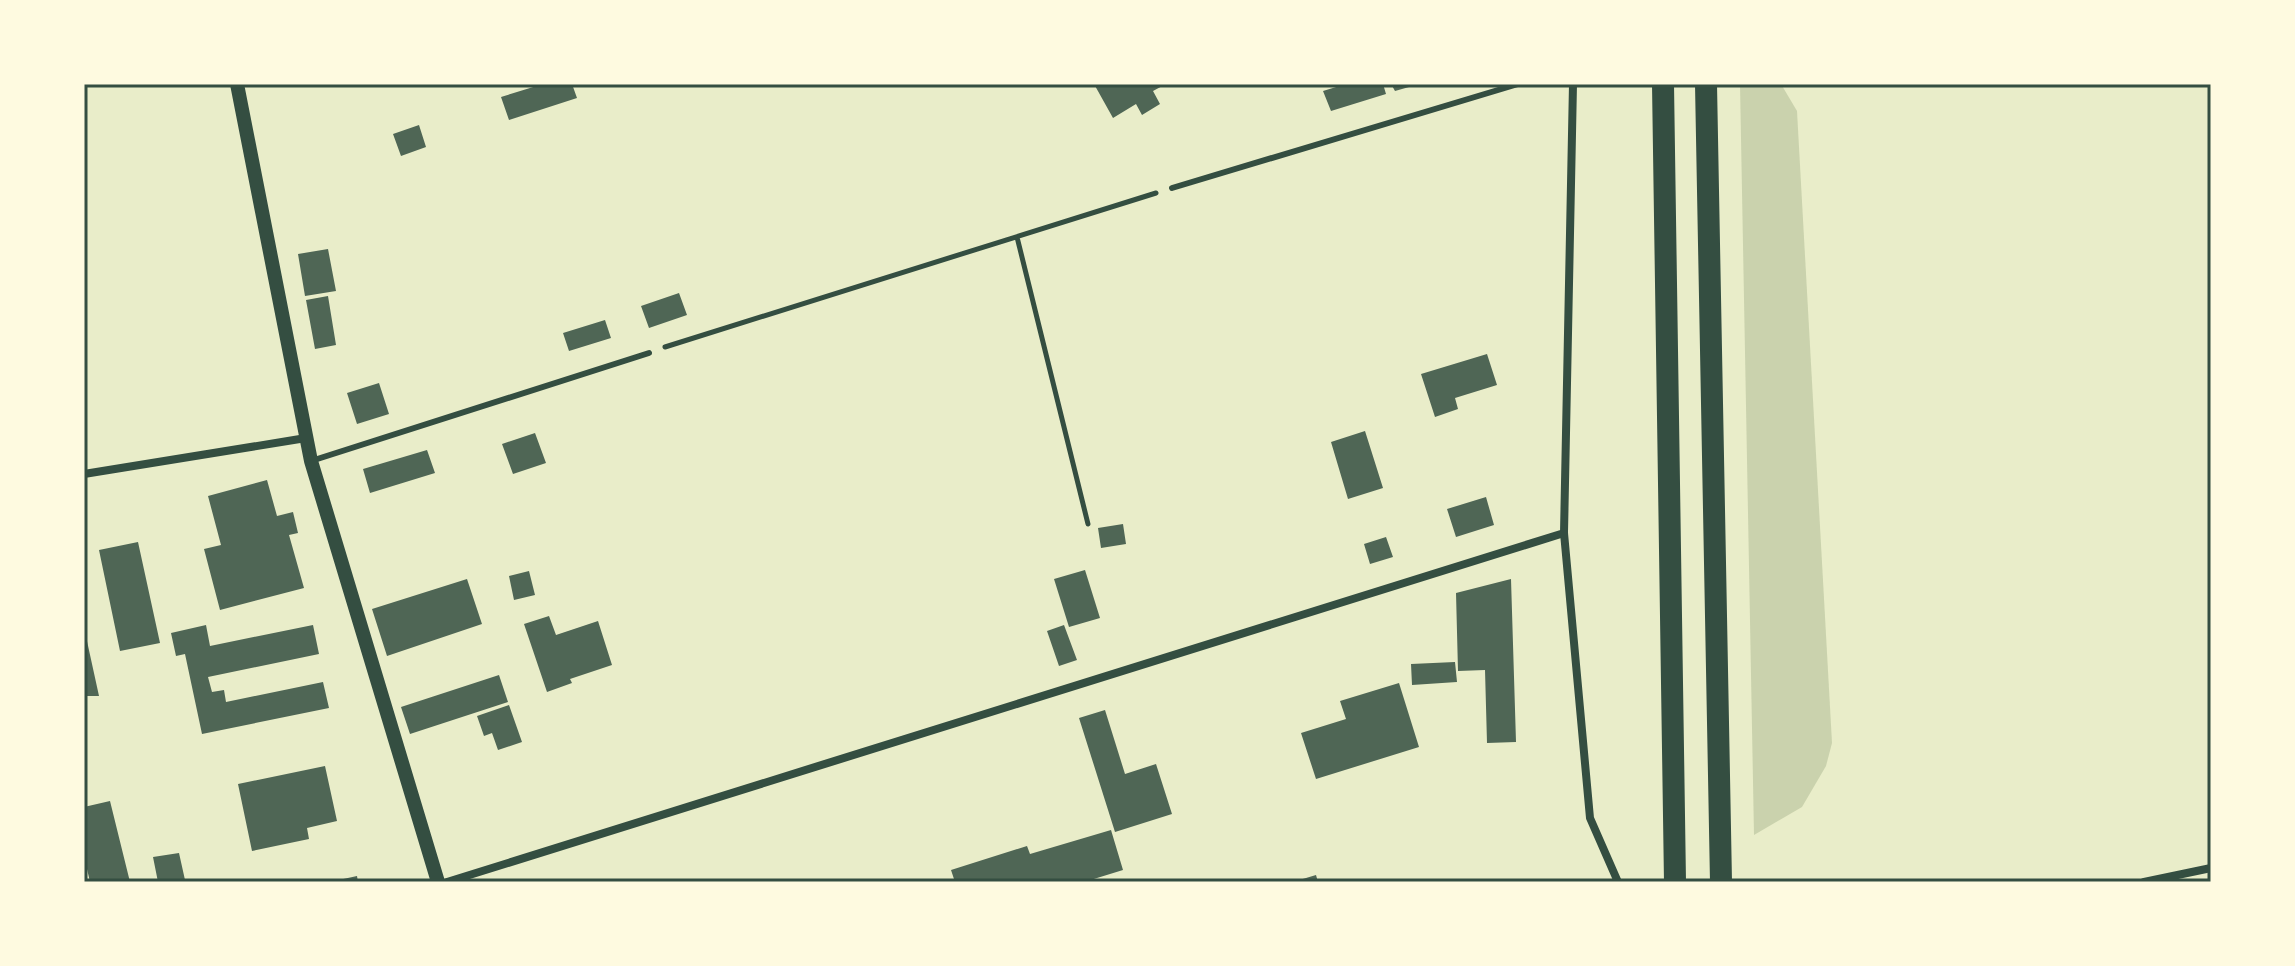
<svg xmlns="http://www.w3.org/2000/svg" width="2295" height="966" font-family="'Space Grotesk',sans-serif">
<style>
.green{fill:#cad2ad}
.building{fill:#4f6655}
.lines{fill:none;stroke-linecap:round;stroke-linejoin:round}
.path{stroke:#344e41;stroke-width:5}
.service{stroke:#344e41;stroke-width:6}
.minor{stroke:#344e41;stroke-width:8}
.tertiary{stroke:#344e41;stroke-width:14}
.trunk{stroke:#344e41;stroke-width:22}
.neatline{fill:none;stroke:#344e41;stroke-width:3}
</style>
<rect width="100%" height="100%" fill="#e9edc9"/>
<path class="green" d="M1740 84H1781L1797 111 1832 743 1826 766 1802 807 1754 835Z"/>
<path class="building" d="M543 84H572L577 98 509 120 501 97Z
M1094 84H1166L1153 91 1160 104 1142 115 1136 104 1113 118Z
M1346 84H1383L1386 94 1331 111 1323 91Z
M1391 84H1416V85L1395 91Z
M419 125 426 147 401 156 393 134Z
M328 249 336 291 305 296 298 254Z
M679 293 687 315 649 328 641 306Z
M328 296 336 345 315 349 306 300Z
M605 320 611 338 569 351 563 333Z
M1487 354 1497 385 1455 398 1458 409 1435 417 1421 374Z
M379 383 389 414 357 424 347 393Z
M1365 431 1383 488 1348 499 1331 442Z
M535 433 546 463 513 474 502 444Z
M427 450 435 473 370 493 363 469Z
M267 480 277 516 293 512 298 533 289 535 304 588 220 610 204 549 221 545 208 496Z
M1486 497 1494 525 1456 537 1447 509Z
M1123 524 1126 544 1101 548 1098 528Z
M1386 537 1393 557 1370 564 1364 544Z
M138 542 160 643 120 651 99 550Z
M1085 570 1100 618 1069 627 1054 579Z
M529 571 535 595 514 600 509 576Z
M467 579 482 624 387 656 372 609Z
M1511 579 1516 742 1487 743 1485 670 1458 671 1456 593Z
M549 616 556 635 598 621 612 665 570 679 572 683 547 692 524 624Z
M206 625 210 646 313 625 319 654 208 677 212 692 224 690 226 702 323 682 329 708 202 734 185 654 176 656 171 633Z
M1064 625 1077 660 1059 666 1047 631Z
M84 632H85L99 696H84Z
M1455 662 1457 682 1412 685 1411 664Z
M499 675 508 702 410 734 401 707Z
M1399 683 1419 747 1316 779 1301 733 1346 719 1340 701Z
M509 705 522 742 498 750 492 733 484 736 477 716Z
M1105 710 1125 774 1156 764 1172 814 1115 832 1079 718Z
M325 766 337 821 307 828 309 839 252 851 238 784Z
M110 801 130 882H90L84 856V807Z
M1111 830 1123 870 1084 882H955L951 870 1027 846 1030 854Z
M179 853 185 880 158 882 153 857Z
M1316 875 1318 882H1296V881Z
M357 876 358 882H334V881Z"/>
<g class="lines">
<path class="path" d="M1017 237 1088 524
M665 347 1156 193"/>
<path class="service" d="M1172 188 1518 84
M311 461 649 353"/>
<path class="minor" d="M1573 84 1564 533 1590 818 1618 882
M84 474 306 438
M447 882 1564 533
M2144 882 2211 868"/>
<path class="tertiary" d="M237 84 311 461 438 882"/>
<path class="trunk" d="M1663 84 1675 882
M1706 84 1721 882"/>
</g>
<rect width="2295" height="966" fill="none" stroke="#fefae0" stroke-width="172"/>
<rect x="86" y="86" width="2123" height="794" class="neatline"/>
</svg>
